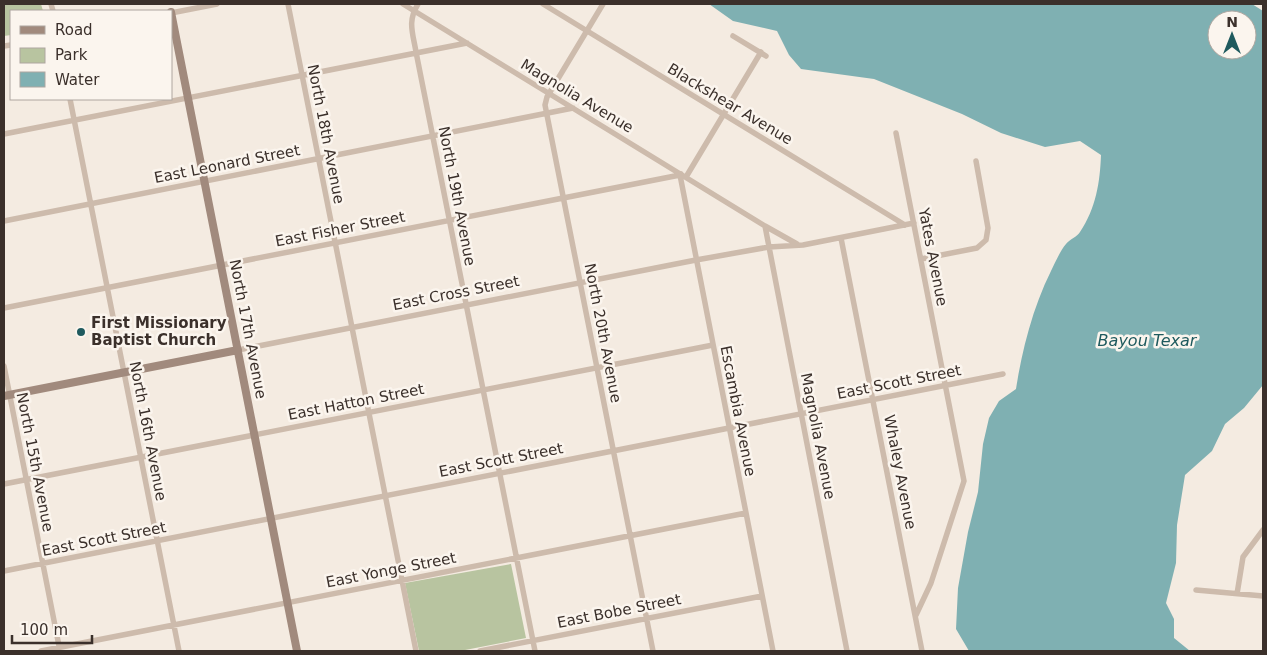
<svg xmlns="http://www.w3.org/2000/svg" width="1267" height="655" font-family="'DejaVu Sans',sans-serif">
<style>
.green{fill:#b8c4a0}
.water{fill:#7fb0b2;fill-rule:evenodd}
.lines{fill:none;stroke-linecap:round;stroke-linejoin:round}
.street{stroke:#cdbbac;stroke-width:5.5}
.secondary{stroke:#a18a7d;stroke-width:8}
.poi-dot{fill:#1f5a5e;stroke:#fbf5ee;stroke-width:2}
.labels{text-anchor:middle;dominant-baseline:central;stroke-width:5;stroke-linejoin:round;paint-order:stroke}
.street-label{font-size:15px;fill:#3b302b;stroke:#fbf5ee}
.poi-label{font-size:15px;font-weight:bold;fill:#3b302b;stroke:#fbf5ee;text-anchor:start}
.water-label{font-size:16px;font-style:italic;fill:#1f5a5e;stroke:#fbf5ee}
</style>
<rect width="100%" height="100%" fill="#f4ebe1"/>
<path class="green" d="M4 4H41L43 11H11V35L4 36Z
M511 564 526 638 460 651H419L405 583Z"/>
<path class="water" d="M709 4H1252L1263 11V385L1244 408 1225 424 1212 451 1185 475 1177 525 1176 563 1166 603 1174 619V638L1190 651H969L956 629 958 588 968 532 978 492 983 444 989 418 999 401 1016 389C1022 350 1033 307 1051 271 1055 263 1060 251 1066 244 1070 239 1077 237 1080 232 1096 208 1100 182 1101 155L1080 141 1045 147 1001 133 962 114 874 79 801 69 789 55 777 31 733 21ZM1217 20H1247V50H1217Z"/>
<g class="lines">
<path class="street" d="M51 4 53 11
M288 4 416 651
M403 4 765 226 847 651
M418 4C407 22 413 33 416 52L535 651
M543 4 905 225
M603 4 547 97 545 105 653 651
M171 13 217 4
M733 36 766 56
M4 46 11 45
M70 99 179 651
M896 133 964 481 931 583 916 615
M4 134 467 43
M680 175 773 651
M686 177 761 52
M4 221 573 108
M765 226 797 244
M841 238 922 651
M921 259 977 248 986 240 988 228 976 161
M4 308 680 175 681 174
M238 350 696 260 769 247 803 245 914 223
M4 366 60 651
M4 484 713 345
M4 571 1003 374
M1196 590 1263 596
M1237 594 1243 557 1263 530
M41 651 746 513
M480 651 762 596"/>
<path class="secondary" d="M171 12 297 651
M4 396 238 350"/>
</g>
<circle class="poi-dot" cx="81" cy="332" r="5"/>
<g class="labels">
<g class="street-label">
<text transform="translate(577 96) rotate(31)">Magnolia Avenue</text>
<text transform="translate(730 104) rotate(31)">Blackshear Avenue</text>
<text transform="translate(326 134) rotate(79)">North 18th Avenue</text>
<text transform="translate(227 164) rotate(-11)">East Leonard Street</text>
<text transform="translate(457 196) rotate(79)">North 19th Avenue</text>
<text transform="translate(340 229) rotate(-11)">East Fisher Street</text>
<text transform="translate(933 257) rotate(79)">Yates Avenue</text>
<text transform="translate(456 293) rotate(-11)">East Cross Street</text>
<text transform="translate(248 329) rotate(79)">North 17th Avenue</text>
<text transform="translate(603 333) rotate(79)">North 20th Avenue</text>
<text transform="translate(899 382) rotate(-11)">East Scott Street</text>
<text transform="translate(356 402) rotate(-11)">East Hatton Street</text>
<text transform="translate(738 411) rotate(79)">Escambia Avenue</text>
<text transform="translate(148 431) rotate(79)">North 16th Avenue</text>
<text transform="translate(818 436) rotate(79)">Magnolia Avenue</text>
<text transform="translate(501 460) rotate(-11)">East Scott Street</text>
<text transform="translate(35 462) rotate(79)">North 15th Avenue</text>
<text transform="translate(900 472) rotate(79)">Whaley Avenue</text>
<text transform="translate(104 539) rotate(-11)">East Scott Street</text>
<text transform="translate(391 570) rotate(-11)">East Yonge Street</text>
<text transform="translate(619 611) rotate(-11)">East Bobe Street</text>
</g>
<g class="poi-label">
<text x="91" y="323">First Missionary<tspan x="91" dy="17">Baptist Church</tspan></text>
</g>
<g class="water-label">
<text x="1147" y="340">Bayou Texar</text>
</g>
</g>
<rect width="1267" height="655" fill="none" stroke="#3b302b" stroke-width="10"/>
<rect x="10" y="10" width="162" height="90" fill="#fbf5ee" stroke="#aea6a0"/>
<rect x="20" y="26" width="25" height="8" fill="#a18a7d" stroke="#aea6a0"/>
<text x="55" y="35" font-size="15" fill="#3b302b">Road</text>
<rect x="20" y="48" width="25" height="15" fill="#b8c4a0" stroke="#aea6a0"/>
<text x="55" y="60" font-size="15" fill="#3b302b">Park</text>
<rect x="20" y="72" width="25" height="15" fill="#7fb0b2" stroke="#aea6a0"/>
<text x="55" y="85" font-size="15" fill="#3b302b">Water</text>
<g transform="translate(1232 35)"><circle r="24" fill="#fbf5ee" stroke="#aea6a0"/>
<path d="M0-4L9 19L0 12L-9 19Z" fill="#1f5a5e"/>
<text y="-8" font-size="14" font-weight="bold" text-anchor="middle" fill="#3b302b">N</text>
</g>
<path d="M12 635v8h80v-8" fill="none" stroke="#3b302b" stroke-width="2.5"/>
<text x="20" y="635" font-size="15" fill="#3b302b" stroke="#fbf5ee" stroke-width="4" paint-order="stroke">100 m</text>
</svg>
